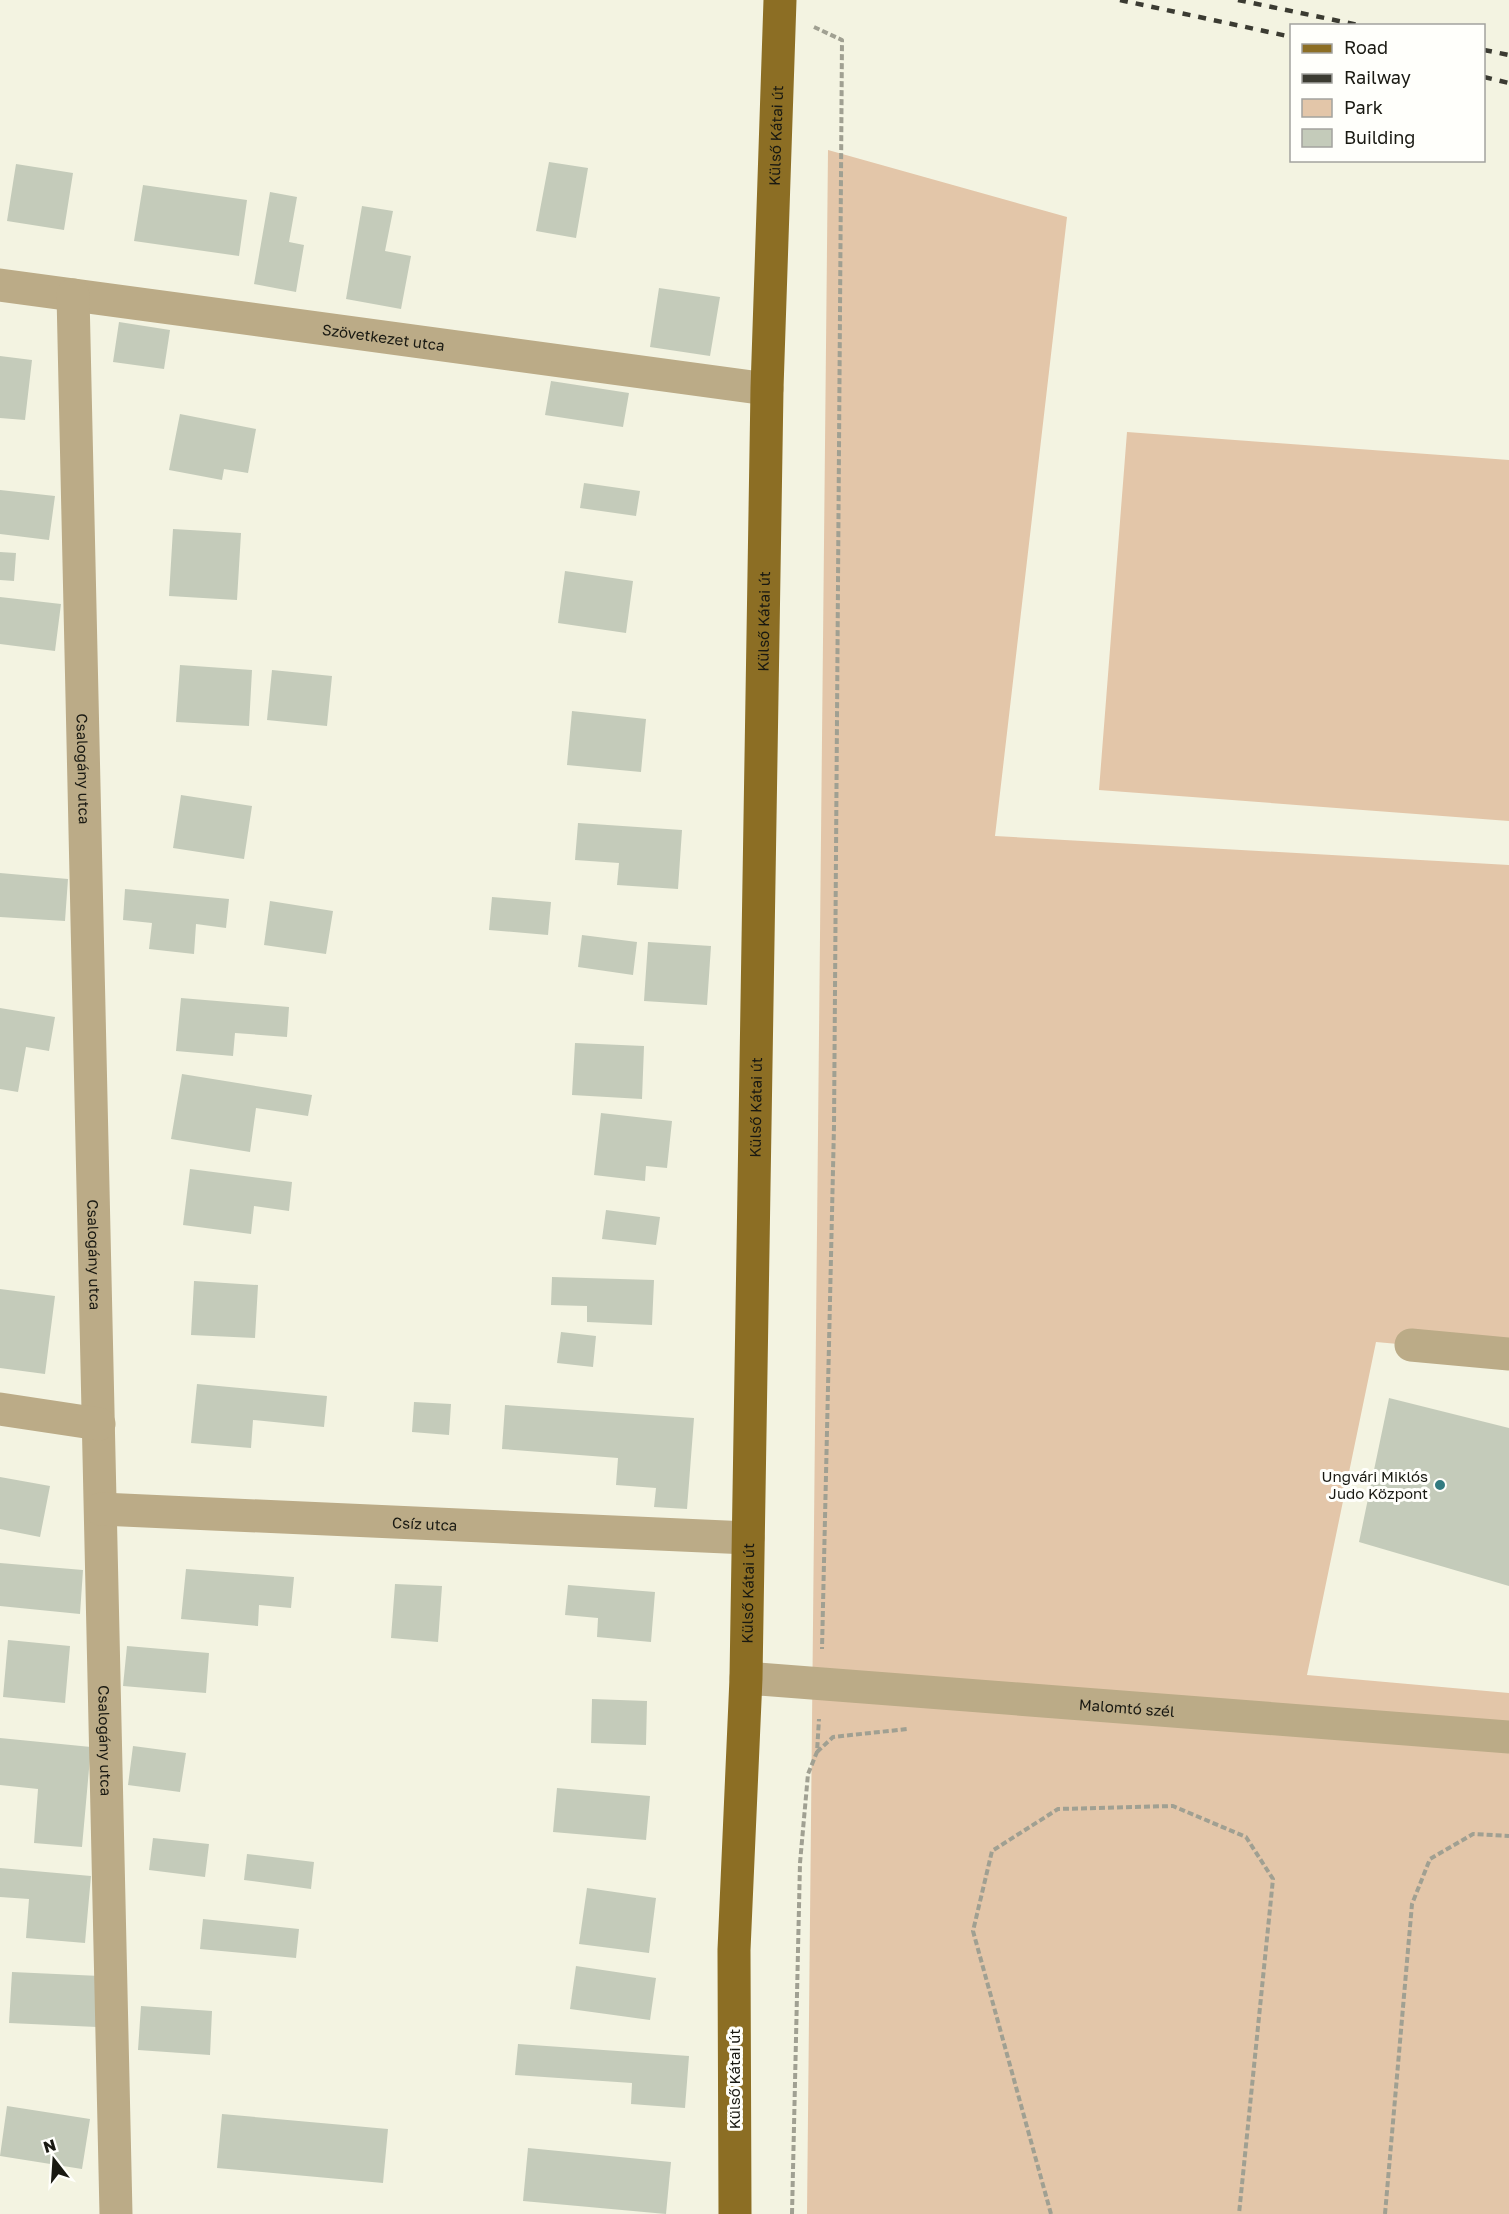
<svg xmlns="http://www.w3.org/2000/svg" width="1509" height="2214" font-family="'Golos Text',sans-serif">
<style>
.green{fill:#e3c6a9}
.building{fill:#c4cbba}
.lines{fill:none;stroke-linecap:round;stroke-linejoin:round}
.path{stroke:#a0a092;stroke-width:4;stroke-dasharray:6 3;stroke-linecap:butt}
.minor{stroke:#bbab87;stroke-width:33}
.major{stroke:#8c6e24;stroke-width:33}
.rail{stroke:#3b3b32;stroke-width:4.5;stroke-dasharray:8 8;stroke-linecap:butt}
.poi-dot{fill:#327b80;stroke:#fffffb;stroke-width:2}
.labels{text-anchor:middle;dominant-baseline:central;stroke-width:6;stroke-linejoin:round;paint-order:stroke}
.street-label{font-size:15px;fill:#191912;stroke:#fffffb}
.poi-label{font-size:15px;fill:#191912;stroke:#fffffb;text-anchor:end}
</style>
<rect width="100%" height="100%" fill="#f3f3e1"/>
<path class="green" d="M828 150 1067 217 995 836 1509 865V1354L1376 1342 1307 1675 1509 1693V2214H807Z
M1127 432 1509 460V821L1099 790Z"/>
<path class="building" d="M549 162 588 168 576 238 536 231Z
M16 164 73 173 64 230 7 221Z
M143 185 247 200 239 256 134 241Z
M270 192 297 197 289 242 304 245 296 292 254 284Z
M362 206 393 211 385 251 411 256 401 309 346 299Z
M659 288 720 297 710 356 650 347Z
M119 322 170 330 164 369 113 362Z
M0 356 32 360 25 420 0 418Z
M551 381 629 393 623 427 545 415Z
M180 414 256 429 248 473 224 469 222 480 169 470Z
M584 483 640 491 636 516 580 508Z
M0 490 55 496 49 540 0 534Z
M173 529 241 533 237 600 169 596Z
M0 552 16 553 14 581 0 580Z
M565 571 633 581 626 633 558 623Z
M0 597 61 604 55 651 0 644Z
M180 665 252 670 249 726 176 722Z
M272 670 332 676 327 726 267 720Z
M572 711 646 719 641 772 567 765Z
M181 795 252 806 244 859 173 848Z
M578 823 682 830 678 889 617 885 619 863 575 860Z
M0 873 68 879 65 921 0 917Z
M125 889 229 899 226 928 196 924 194 954 149 949 152 923 123 920Z
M492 897 551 902 548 935 489 930Z
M270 901 333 911 326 954 264 945Z
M582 935 637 942 633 975 578 967Z
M648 942 711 946 707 1005 644 1001Z
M181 998 289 1007 287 1037 235 1033 233 1056 176 1051Z
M0 1008 55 1017 49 1051 26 1047 18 1092 0 1089Z
M575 1043 644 1046 642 1099 572 1095Z
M182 1074 312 1095 308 1116 256 1108 250 1152 171 1139Z
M601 1113 672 1121 667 1168 646 1166 645 1181 594 1175Z
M190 1169 292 1182 289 1211 254 1206 251 1234 183 1225Z
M606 1210 660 1217 656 1245 602 1239Z
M552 1277 654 1280 652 1325 587 1322V1306L551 1305Z
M194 1281 258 1285 255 1338 191 1335Z
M0 1289 55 1296 45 1374 0 1368Z
M561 1332 596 1336 593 1367 557 1363Z
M197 1384 327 1396 324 1427 253 1420 251 1448 191 1443Z
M1389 1398 1509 1428V1586L1359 1542Z
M414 1402 451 1404 449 1435 412 1432Z
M505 1405 694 1418 687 1509 654 1507 656 1488 616 1485 618 1458 502 1449Z
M0 1477 50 1486 40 1537 0 1529Z
M0 1563 83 1570 80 1614 0 1606Z
M186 1569 294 1577 291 1608 259 1605 258 1626 181 1619Z
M395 1584 442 1586 438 1642 391 1638Z
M568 1585 655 1592 651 1642 597 1637 598 1618 565 1615Z
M8 1640 70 1646 65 1703 3 1697Z
M127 1646 209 1653 206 1693 123 1686Z
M592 1699 647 1701 646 1745 591 1743Z
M0 1738 91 1747 82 1847 34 1843 38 1789 0 1785Z
M133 1746 186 1753 180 1792 128 1785Z
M557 1788 650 1796 646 1840 553 1832Z
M153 1838 209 1844 205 1877 149 1870Z
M247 1854 314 1862 311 1889 244 1880Z
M0 1868 91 1876 85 1943 26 1938 29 1899 0 1897Z
M587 1888 656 1898 649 1953 579 1944Z
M203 1919 299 1929 296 1958 200 1949Z
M576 1966 656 1978 650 2020 570 2009Z
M12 1972 100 1976 97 2027 9 2023Z
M141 2006 212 2011 210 2055 138 2050Z
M518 2044 689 2056 685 2108 631 2104 632 2083 515 2075Z
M7 2106 90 2119 82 2169 0 2156Z
M222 2114 388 2129 383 2183 217 2168Z
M528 2148 671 2162 666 2214 523 2201Z"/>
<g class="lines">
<path class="path" d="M814 27 842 40 834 1126 822 1649
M817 1752 833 1737 907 1729
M792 2214 800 1863 808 1774 817 1752 819 1719
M1051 2214 973 1931 992 1851 1058 1809 1173 1806 1246 1837 1273 1879 1239 2214
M1385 2214 1412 1904 1430 1859 1473 1834 1509 1836"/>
<g class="minor">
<path id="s1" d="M0 285 767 389"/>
<path id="s2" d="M73 295 116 2214"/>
<path d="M1411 1345 1509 1354"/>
<path d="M0 1409 99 1424"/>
<path id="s3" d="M101 1509 748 1538"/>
<path id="s4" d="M746 1678 1509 1737"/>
</g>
<path class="major" id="s5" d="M735 2214 734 1950 746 1678 767 389 780 0"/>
<path class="rail" d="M1120 0 1292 37
M1238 0 1363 26
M1484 50 1509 55
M1484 77 1509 83"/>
</g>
<circle class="poi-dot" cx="1440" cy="1485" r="6"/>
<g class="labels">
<g class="street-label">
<text stroke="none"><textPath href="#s5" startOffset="2079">Külső Kátai út</textPath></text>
<text stroke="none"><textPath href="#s1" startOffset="387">Szövetkezet utca</textPath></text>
<text stroke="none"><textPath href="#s5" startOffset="1593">Külső Kátai út</textPath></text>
<text stroke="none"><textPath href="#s2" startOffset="474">Csalogány utca</textPath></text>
<text stroke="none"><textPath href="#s5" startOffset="1107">Külső Kátai út</textPath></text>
<text stroke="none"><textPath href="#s2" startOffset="960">Csalogány utca</textPath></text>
<text stroke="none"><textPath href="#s3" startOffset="324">Csíz utca</textPath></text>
<text stroke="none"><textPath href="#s5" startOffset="621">Külső Kátai út</textPath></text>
<text stroke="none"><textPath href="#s4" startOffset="382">Malomtó szél</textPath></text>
<text stroke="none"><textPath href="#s2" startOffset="1446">Csalogány utca</textPath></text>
<text transform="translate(734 2079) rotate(-90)">Külső Kátai út</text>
</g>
<g class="poi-label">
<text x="1428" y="1476">Ungvári Miklós<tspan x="1428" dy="17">Judo Központ</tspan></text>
</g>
</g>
<rect x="1290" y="24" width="195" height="138" fill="#fffffb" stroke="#a3a39e" stroke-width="1.5"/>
<rect x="1302" y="44" width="30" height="9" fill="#8c6e24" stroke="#a3a39e" stroke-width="1.5"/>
<text x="1344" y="54" font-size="18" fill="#191912">Road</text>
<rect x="1302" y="74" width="30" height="9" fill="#3b3b32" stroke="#a3a39e" stroke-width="1.5"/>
<text x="1344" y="84" font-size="18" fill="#191912">Railway</text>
<rect x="1302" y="99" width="30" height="18" fill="#e3c6a9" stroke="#a3a39e" stroke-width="1.5"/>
<text x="1344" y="114" font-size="18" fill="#191912">Park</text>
<rect x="1302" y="129" width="30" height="18" fill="#c4cbba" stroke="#a3a39e" stroke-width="1.5"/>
<text x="1344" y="144" font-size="18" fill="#191912">Building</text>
<g transform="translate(54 2160) rotate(343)" stroke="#fffffb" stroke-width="4.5" paint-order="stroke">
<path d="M0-4.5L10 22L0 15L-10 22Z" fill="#191912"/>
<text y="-9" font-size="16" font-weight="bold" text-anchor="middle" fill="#191912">N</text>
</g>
</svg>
